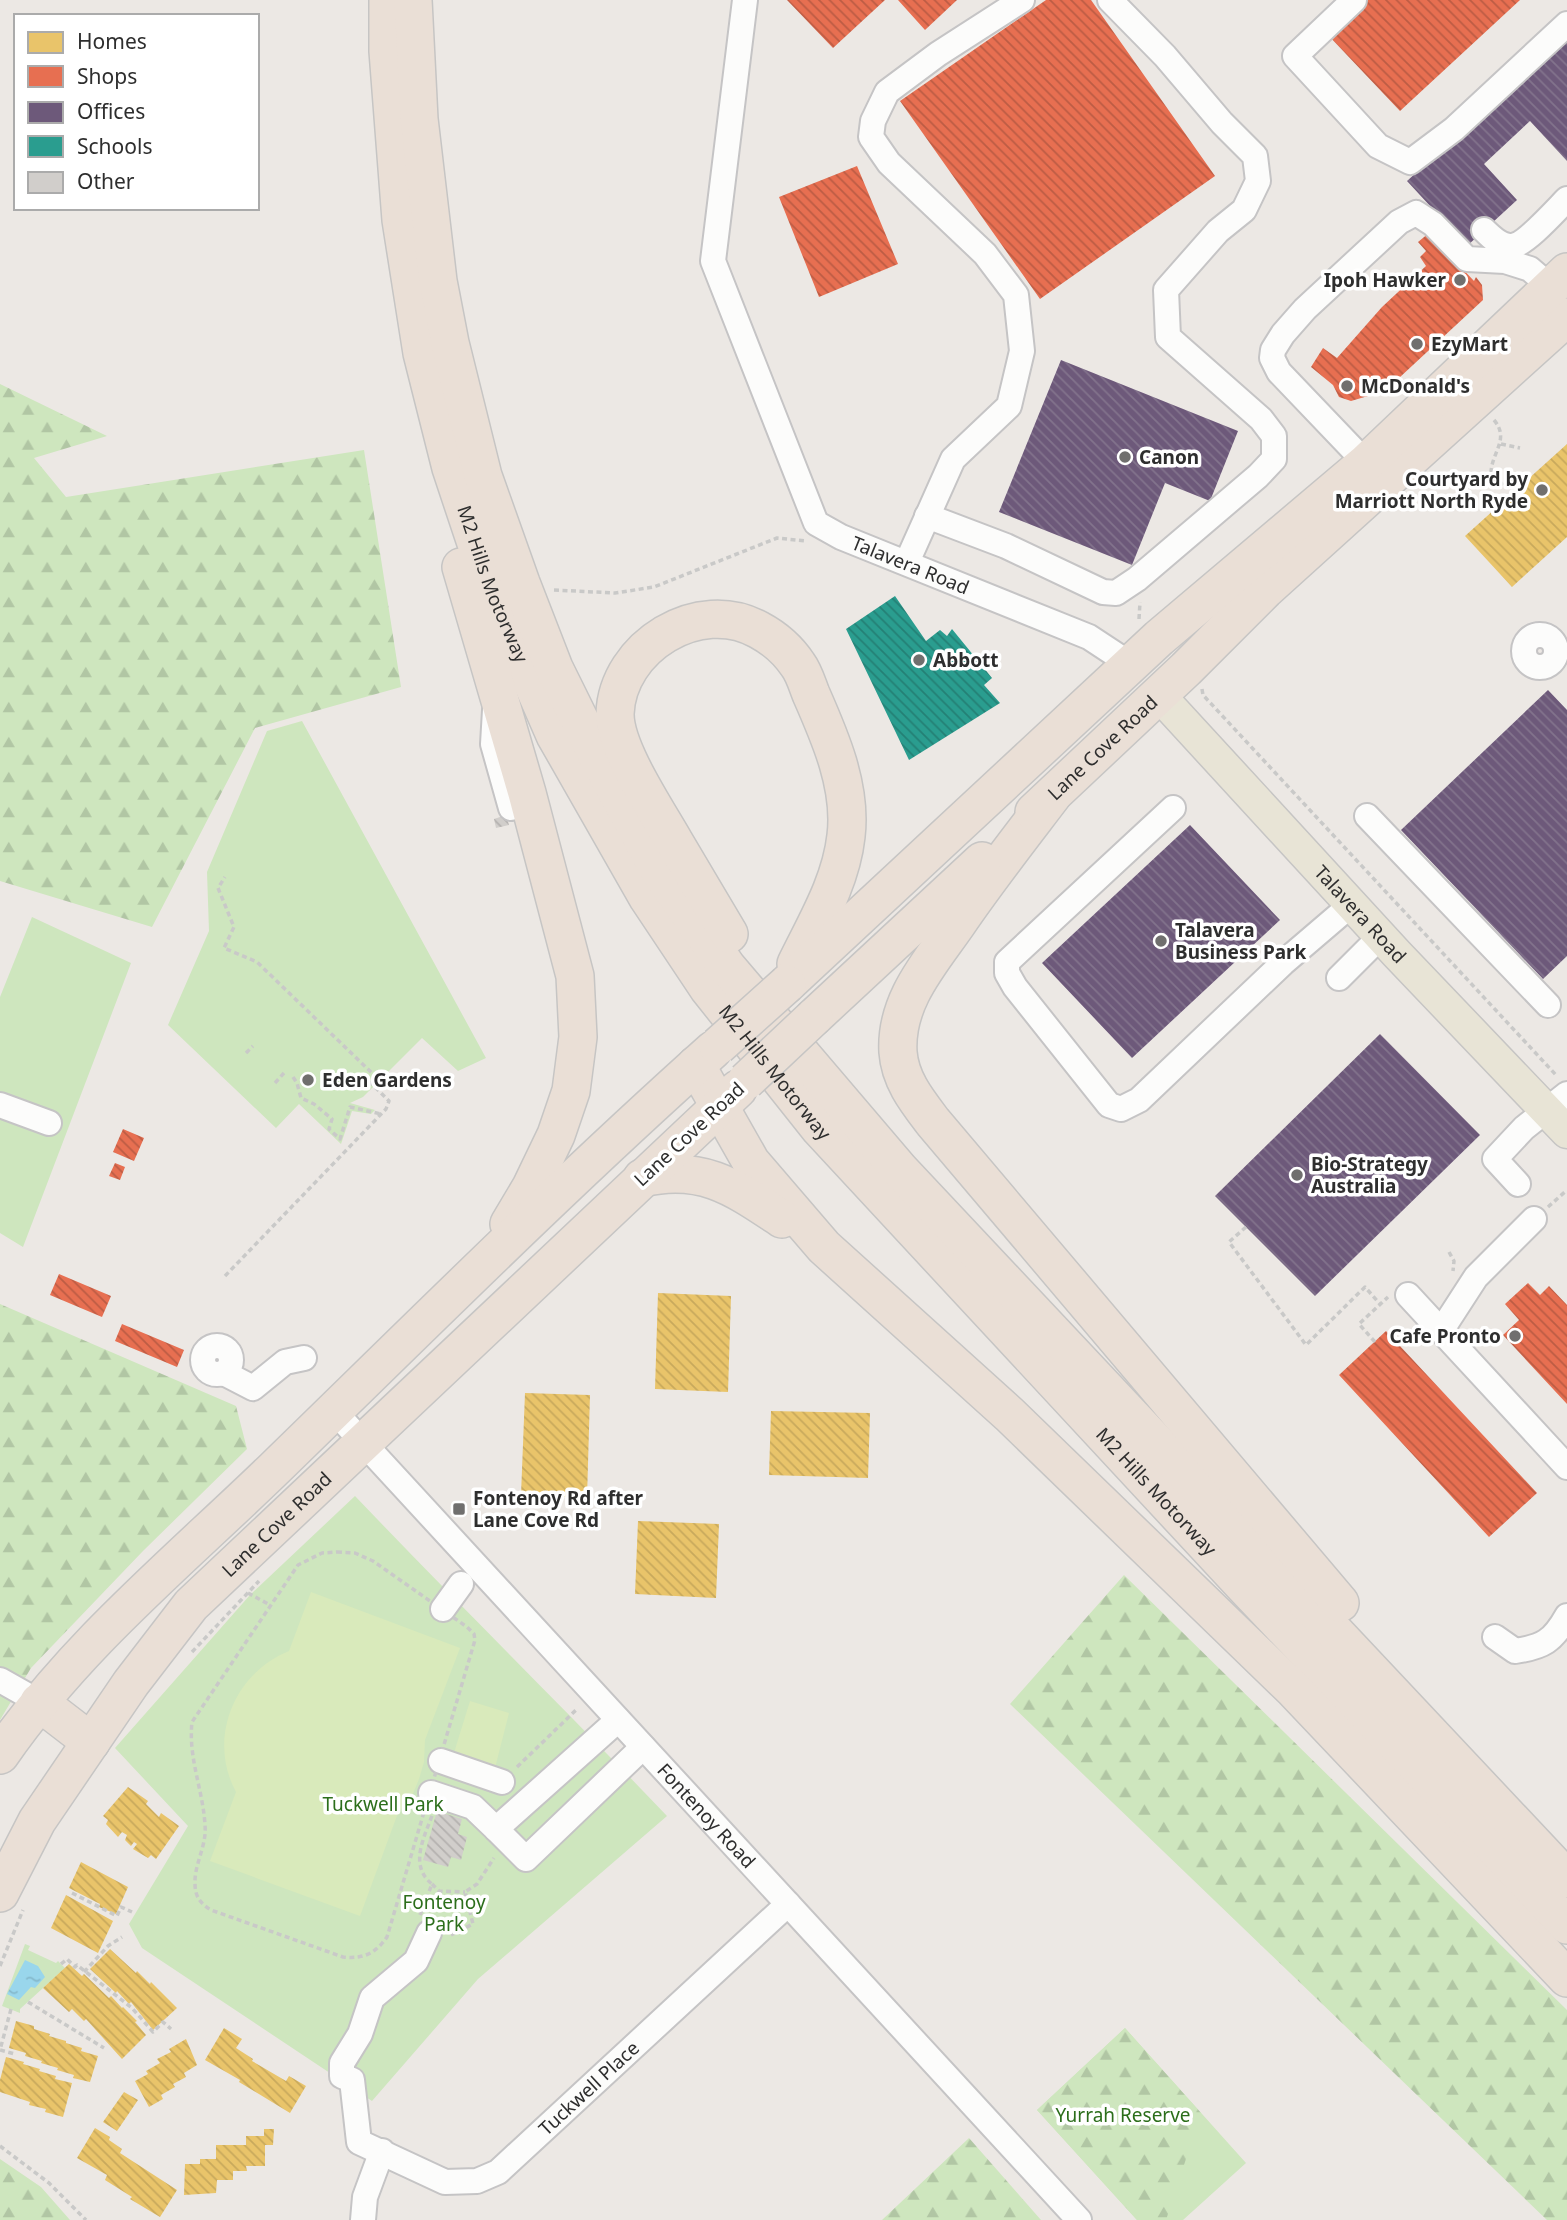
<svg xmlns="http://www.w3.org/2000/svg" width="1567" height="2220" font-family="'Noto Sans',sans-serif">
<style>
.green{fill:#cee6be}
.forest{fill:url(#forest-firs)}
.pitch{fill:#d9eabb}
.water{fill:url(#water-ripples)}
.homes{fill:url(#homes-back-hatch)}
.shops{fill:url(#shops-back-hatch)}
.offices{fill:url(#offices-back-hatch)}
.schools{fill:url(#schools-back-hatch)}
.building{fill:url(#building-back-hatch)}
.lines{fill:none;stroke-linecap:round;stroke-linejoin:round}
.minor-casing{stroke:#c5c4c5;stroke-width:28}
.major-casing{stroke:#c6c5c4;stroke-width:35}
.highway-casing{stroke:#c6c5c4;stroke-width:40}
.path{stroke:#c9c9c8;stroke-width:3.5;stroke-dasharray:5 3.5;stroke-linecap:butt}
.minor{stroke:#fcfcfb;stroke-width:24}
.major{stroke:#e8e4d6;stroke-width:32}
.highway{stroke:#eadfd6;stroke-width:37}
.highway-bridge-casing{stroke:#c6c5c4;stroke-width:40;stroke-linecap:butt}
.highway-bridge{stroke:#eadfd6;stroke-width:37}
.poi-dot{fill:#706f6e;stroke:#fff;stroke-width:2.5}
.labels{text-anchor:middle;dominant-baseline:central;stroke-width:7;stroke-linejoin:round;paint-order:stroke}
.poi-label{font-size:19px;font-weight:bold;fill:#2e2e2e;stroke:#fff;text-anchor:start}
.street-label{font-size:19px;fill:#2e2e2e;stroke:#fff}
.park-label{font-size:19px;fill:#2c6e1b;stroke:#fff}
</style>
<defs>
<pattern id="forest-firs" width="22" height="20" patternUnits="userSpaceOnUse" patternTransform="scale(1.75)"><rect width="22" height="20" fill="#cee6be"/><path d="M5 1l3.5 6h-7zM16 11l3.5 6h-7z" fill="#b1c6a4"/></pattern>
<pattern id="water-ripples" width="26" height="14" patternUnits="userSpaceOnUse" patternTransform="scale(1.75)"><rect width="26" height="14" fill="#99d6ec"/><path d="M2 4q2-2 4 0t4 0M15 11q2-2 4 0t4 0" fill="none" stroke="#84b8cb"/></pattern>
<pattern id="homes-back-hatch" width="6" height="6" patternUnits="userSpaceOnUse" patternTransform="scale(1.75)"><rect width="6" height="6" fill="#e9c46a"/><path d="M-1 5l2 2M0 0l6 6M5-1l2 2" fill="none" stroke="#c8a95c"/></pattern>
<pattern id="shops-back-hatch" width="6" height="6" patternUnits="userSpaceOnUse" patternTransform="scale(1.75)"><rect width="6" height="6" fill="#e76f51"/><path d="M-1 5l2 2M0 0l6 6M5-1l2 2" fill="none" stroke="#bc5c44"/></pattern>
<pattern id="offices-back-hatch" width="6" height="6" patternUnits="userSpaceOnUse" patternTransform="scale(1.75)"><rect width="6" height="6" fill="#6d597a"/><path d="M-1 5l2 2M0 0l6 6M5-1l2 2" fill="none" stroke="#82738c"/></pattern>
<pattern id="schools-back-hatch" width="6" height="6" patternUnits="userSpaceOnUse" patternTransform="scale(1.75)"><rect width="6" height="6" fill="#2a9d8f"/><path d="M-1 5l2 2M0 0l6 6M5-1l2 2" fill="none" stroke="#248075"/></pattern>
<pattern id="building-back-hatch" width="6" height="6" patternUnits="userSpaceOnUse" patternTransform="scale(1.75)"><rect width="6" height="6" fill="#d1cecb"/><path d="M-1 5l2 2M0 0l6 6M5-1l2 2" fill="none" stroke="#b4b1af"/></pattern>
</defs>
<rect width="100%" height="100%" fill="#ece8e4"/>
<path class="green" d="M302 721 486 1058 458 1071 422 1038 363 1097 350 1103 375 1110 371 1114 352 1111 341 1144 299 1104 276 1128 168 1025 209 931 207 872 267 731Z
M32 917 131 963 23 1247 0 1233V997Z
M355 1496C458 1604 564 1708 667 1816L478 1979 372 2101 142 1948 129 1924 188 1826 115 1748 250 1595Z
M25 1944 30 1946 28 1950 56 1963 58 1961 65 1968 20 2009V2013L2 2006Z
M1125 2028 1246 2163 1183 2220H1137L1037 2110Z"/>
<path class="forest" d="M0 384 107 436 34 458 66 497 364 450 401 687 255 728 152 927 0 881Z
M0 1304 236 1406 247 1449 143 1551 31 1668 0 1720Z
M1124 1575 1567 2010V2220H1547L1010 1704Z
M1125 2028 1201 2113 1166 2220H1137L1037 2110Z
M969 2138 1041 2220H882Z
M0 2159 41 2187 70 2220H0Z"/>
<path class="pitch" d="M311 1592 460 1648 425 1740 424 1762 419 1779 412 1796 398 1813 360 1916 210 1861 236 1792C207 1739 234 1673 289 1651Z
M470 1701 509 1713 495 1768 453 1756Z"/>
<path class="water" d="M25 1960 38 1966 45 1977 35 1988 31 1987 19 2000 7 1994Z"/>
<path class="homes" d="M1567 444V537L1512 587 1465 536Z
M658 1293 731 1296 728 1392 655 1389Z
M525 1393 590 1395 587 1498 521 1495Z
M771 1411 870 1413 868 1478 769 1475Z
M638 1521 719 1524 716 1598 635 1594Z
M128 1787 148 1801 146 1804 159 1817 161 1813 179 1826 156 1859 151 1855 148 1858 133 1849 137 1844 134 1842 131 1846 125 1840 127 1835 122 1832 118 1837 106 1824 108 1820 103 1816Z
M81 1862 128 1887 116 1914 99 1907 100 1904 69 1888Z
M66 1895 113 1921 98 1953 51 1928Z
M110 1949 136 1973 137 1971 150 1984 151 1982 177 2008 153 2030 131 2002 129 2004 117 1991 116 1993 90 1969Z
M69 1964 82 1976 84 1974 109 1998 111 1996 122 2008 123 2007 137 2021 135 2022 146 2035 122 2059 86 2019 84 2021 72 2009 69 2012 43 1988Z
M16 2021 34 2026V2029L50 2034 49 2036 66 2041V2043L82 2048 81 2051 98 2056 90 2082 73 2078 74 2075 57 2070 58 2068 41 2063 42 2061 25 2056 26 2053 9 2048Z
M224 2028 242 2039 236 2048 253 2059 252 2061 286 2081 289 2076 306 2086 290 2113 239 2082 240 2080 205 2060Z
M186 2039 197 2065 184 2073 186 2077 173 2084 175 2087 161 2095 163 2099 149 2107 135 2081 148 2074 146 2071 160 2063 157 2059 171 2052 169 2049Z
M6 2057 24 2062 23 2064 40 2069 39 2071 56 2076 55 2079 72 2083 63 2117 45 2112 46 2109 29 2105 30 2102 0 2092V2080Z
M124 2092 138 2100 117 2131 103 2122Z
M95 2128 110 2137 109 2140 122 2149 120 2153 177 2190 160 2217 130 2199 132 2197 105 2180 107 2175 77 2158Z
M264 2129H274L273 2145H265V2166H246L247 2171H233V2180H217L216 2193 184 2195 185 2164H200V2159H216V2145H246V2136H264Z"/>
<path class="shops" d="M787 0H885L833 48Z
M898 0H957L925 30Z
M1046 0H1091L1215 176 1040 299 900 101Z
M1365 0H1520L1400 111 1328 35Z
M857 166 898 264 819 297 779 197Z
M1429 233 1474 281 1476 277 1482 285 1483 300 1385 391 1351 401 1339 397 1333 385 1311 367 1323 348 1337 358 1382 307 1426 266 1420 257 1426 251 1418 242Z
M123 1129 144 1138 134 1161 113 1152Z
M115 1163 125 1167 120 1180 109 1176Z
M59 1274 111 1296 102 1317 50 1295Z
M1528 1283 1540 1295 1549 1286 1567 1305V1404L1503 1335 1519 1320 1505 1304Z
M122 1324 184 1350 177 1367 115 1341Z
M1386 1331 1537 1493 1489 1537 1339 1375Z"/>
<path class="offices" d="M1567 35V161L1530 121 1484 164 1517 200 1467 246 1407 181Z
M1061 360 1238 431 1210 501 1165 483 1132 565 999 512Z
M1548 690 1567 710V956L1543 979 1401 830Z
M1190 825 1280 920 1132 1058 1042 963Z
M1380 1034 1480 1135 1315 1296 1215 1196Z"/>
<path class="schools" d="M895 596 926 641 940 630 947 636 952 629 992 678 984 685 1000 703 909 760 846 629Z"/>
<path class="building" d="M506 815 509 825 496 828 494 819Z
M437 1811 462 1819 458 1834 467 1837 461 1860 451 1857 448 1867 423 1860Z"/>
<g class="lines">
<defs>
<g id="minor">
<path id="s1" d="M745 0 713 261 816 523 841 537 1089 637 1130 664"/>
<path d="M1354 0 1295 56 1378 146 1410 162 1454 129 1567 24"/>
<path d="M1484 230C1492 238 1501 247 1512 246 1525 245 1557 209 1567 199"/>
<path d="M1366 463 1279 372 1272 358 1273 350 1283 334 1305 309 1399 222 1416 213 1433 224 1467 259 1505 261 1530 269 1552 288"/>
<path d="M927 516 1006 546 1103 592 1116 593 1137 579 1258 476 1274 459V436L1261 419 1168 337 1166 290 1218 231 1244 210 1258 181 1255 156 1222 123 1165 56 1110 0"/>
<path d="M907 562 953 459 1009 406 1022 351 1016 295 985 254 889 163 871 137 873 121 887 92 938 54 1022 0"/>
<circle cx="1540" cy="651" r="16"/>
<path d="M495 710 493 744 511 808"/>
<path d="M1173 808 1007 962V973L1015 987 1109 1105 1121 1109 1139 1100 1283 963 1352 904"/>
<path d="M1367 816 1548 1005"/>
<path d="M1339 978 1381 936"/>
<path d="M0 1105 49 1123"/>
<path d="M1518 1184 1495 1159 1524 1128 1567 1094"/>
<path d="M1408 1295 1567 1467"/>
<path d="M1441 1331 1476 1277 1534 1219"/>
<circle cx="217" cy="1360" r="14"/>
<path d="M224 1373 253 1388 285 1362 304 1358"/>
<path id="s2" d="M334 1411 1079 2220"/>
<path d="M443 1609 461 1584"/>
<path d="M1495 1637 1515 1651C1543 1647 1553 1641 1567 1616"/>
<path d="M0 1680 39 1702"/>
<path d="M618 1720 496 1829 526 1859 643 1747"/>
<path d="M441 1761 502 1782"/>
<path d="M431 1793 473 1807 496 1829"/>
<path id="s3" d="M429 1933 416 1961 372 1998 360 2034 342 2063V2076L352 2080 359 2142 445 2182 477 2181 498 2172 788 1904"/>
<path d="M363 2220 365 2197 382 2151"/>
</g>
<g id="major">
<path id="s4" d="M1158 694 1397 954 1567 1132"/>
</g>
<g id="highway">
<path id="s5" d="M388 0V51L401 220 422 353 451 468 492 591 555 735 648 898 708 988 820 1129 1245 1587 1567 1925"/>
<path d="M413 0 419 119 438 281 450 343 483 476 521 583 554 668 599 759 660 872 727 967 900 1170 1567 1879"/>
<path d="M461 567 527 793 575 976 578 1037 571 1091 556 1135 531 1187 509 1224"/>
<path d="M1052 796C1020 838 987 880 957 924 930 963 895 1001 898 1052 900 1080 917 1101 933 1122L1340 1603"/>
<path id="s6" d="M1034 812 1186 669 1265 590 1567 317"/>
<path d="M729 934C711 904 693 873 675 843 657 811 615 750 615 714 617 647 699 596 759 630 774 638 788 650 798 665 804 673 807 684 811 694 830 737 852 787 846 836 841 882 816 923 796 964"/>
<path d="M787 984 1159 638 1366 463 1567 272"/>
<path d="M814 1017 982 861"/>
<path d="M696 1065 751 1162 824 1247 1010 1415 1294 1690 1567 1978"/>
<path d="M642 1178C702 1164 734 1187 782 1219"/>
<path d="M39 1702 91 1742"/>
<path d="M0 1755C77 1644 178 1562 274 1469 419 1328 562 1185 713 1050"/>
<path id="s7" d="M0 1893 37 1821 131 1683 191 1605 738 1089"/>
</g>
</defs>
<use href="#minor" class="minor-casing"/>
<use href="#major" class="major-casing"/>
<use href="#highway" class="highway-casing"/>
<path class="path" d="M1494 420C1510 439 1492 452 1491 472L1505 487
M1501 444 1520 448
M554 590 615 593 654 587 777 538 806 541
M1139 619 1140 602
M1202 689 1203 695 1556 1075
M246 1053 253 1046
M293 1077 297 1083 301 1098 314 1104 332 1119 329 1129 340 1139 350 1107 381 1114
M275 1083 284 1073
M1548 1207 1567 1190
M1246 1227 1229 1242 1306 1345 1365 1287 1380 1304
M1449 1252 1454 1261 1453 1271
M225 1276 386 1109 389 1101 370 1082 375 1076 257 962 224 948 234 927 218 888 225 877
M1375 1342 1359 1324 1388 1297
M337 1552 355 1553 373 1561 467 1627 474 1634 475 1640 387 1937C375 1954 363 1959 343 1957L211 1910C201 1904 195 1897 195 1884 194 1864 207 1846 205 1825 203 1790 188 1758 192 1722L298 1565 322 1553Z
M248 1593 270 1605
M192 1652 259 1581
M517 1767 576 1710
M432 1884 439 1891 465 1892
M72 1893 117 1916 121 1907 132 1912
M420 1915 432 1884C408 1865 425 1836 433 1813
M451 1935 473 1924 465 1892 477 1884 494 1858
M61 1964 67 1959 75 1967 77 1965 132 2008 153 2032 163 2022 171 2029
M0 1966 23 1910
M84 1972 108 1946 122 1937
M28 2002 104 2048
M11 2009 0 2050 15 2054
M0 2146 49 2183 86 2220"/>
<use href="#minor" class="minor"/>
<use href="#major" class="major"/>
<use href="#highway" class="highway"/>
<defs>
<path id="highway-bridge" d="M718 1046 787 984
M746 1081 814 1017"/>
</defs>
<use href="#highway-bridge" class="highway-bridge-casing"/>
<use href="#highway-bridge" class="highway-bridge"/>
</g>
<g class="poi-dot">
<circle cx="1460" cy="280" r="7"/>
<circle cx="1417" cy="344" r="7"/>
<circle cx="1347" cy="386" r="7"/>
<circle cx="1125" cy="457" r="7"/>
<circle cx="1542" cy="490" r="7"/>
<circle cx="919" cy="660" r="7"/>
<circle cx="1161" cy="941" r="7"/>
<circle cx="308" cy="1080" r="7"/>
<circle cx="1297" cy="1175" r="7"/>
<circle cx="1515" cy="1336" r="7"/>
<rect x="452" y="1502" width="14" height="14" rx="3.5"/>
</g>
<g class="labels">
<g class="poi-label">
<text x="1446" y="280" text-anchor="end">Ipoh Hawker</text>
<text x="1431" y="344">EzyMart</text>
<text x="1361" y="386">McDonald's</text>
<text x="1139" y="457">Canon</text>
<text x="1528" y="479" text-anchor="end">Courtyard by<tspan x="1528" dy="22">Marriott North Ryde</tspan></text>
<text x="933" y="660">Abbott</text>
<text x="1175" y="930">Talavera<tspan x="1175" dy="22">Business Park</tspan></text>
<text x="322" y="1080">Eden Gardens</text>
<text x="1311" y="1164">Bio-Strategy<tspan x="1311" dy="22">Australia</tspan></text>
<text x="1501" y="1336" text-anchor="end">Cafe Pronto</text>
<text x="473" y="1498">Fontenoy Rd after<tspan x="473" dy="22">Lane Cove Rd</tspan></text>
</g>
<g class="street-label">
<text stroke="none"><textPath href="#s1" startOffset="648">Talavera Road</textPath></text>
<text stroke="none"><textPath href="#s5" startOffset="597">M2 Hills Motorway</textPath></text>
<text stroke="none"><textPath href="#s6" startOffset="94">Lane Cove Road</textPath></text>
<text stroke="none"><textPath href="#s4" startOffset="299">Talavera Road</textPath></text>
<text stroke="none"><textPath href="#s5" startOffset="1164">M2 Hills Motorway</textPath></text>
<text transform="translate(689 1134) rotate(-43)">Lane Cove Road</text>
<text stroke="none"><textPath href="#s5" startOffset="1731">M2 Hills Motorway</textPath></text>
<text stroke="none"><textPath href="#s7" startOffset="464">Lane Cove Road</textPath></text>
<text stroke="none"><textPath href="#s2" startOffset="550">Fontenoy Road</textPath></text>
<text stroke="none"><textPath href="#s3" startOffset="520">Tuckwell Place</textPath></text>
</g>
<g class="park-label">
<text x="383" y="1804">Tuckwell Park</text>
<text x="444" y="1902">Fontenoy<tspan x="444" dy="22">Park</tspan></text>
<text x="1123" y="2115">Yurrah Reserve</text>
</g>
</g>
<rect x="14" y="14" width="245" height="196" fill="#ffffff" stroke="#ababab" stroke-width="2"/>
<rect x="28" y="32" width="35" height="21" fill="#e9c46a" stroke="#ababab" stroke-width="2"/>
<text x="77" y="49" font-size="21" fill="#2e2e2e">Homes</text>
<rect x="28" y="66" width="35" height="21" fill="#e76f51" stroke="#ababab" stroke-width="2"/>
<text x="77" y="84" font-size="21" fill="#2e2e2e">Shops</text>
<rect x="28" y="102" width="35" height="21" fill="#6d597a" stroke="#ababab" stroke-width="2"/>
<text x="77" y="119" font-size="21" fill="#2e2e2e">Offices</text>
<rect x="28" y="136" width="35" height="21" fill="#2a9d8f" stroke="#ababab" stroke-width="2"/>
<text x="77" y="154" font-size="21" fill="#2e2e2e">Schools</text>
<rect x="28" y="172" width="35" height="21" fill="#d1cecb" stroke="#ababab" stroke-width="2"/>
<text x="77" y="189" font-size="21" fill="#2e2e2e">Other</text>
</svg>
